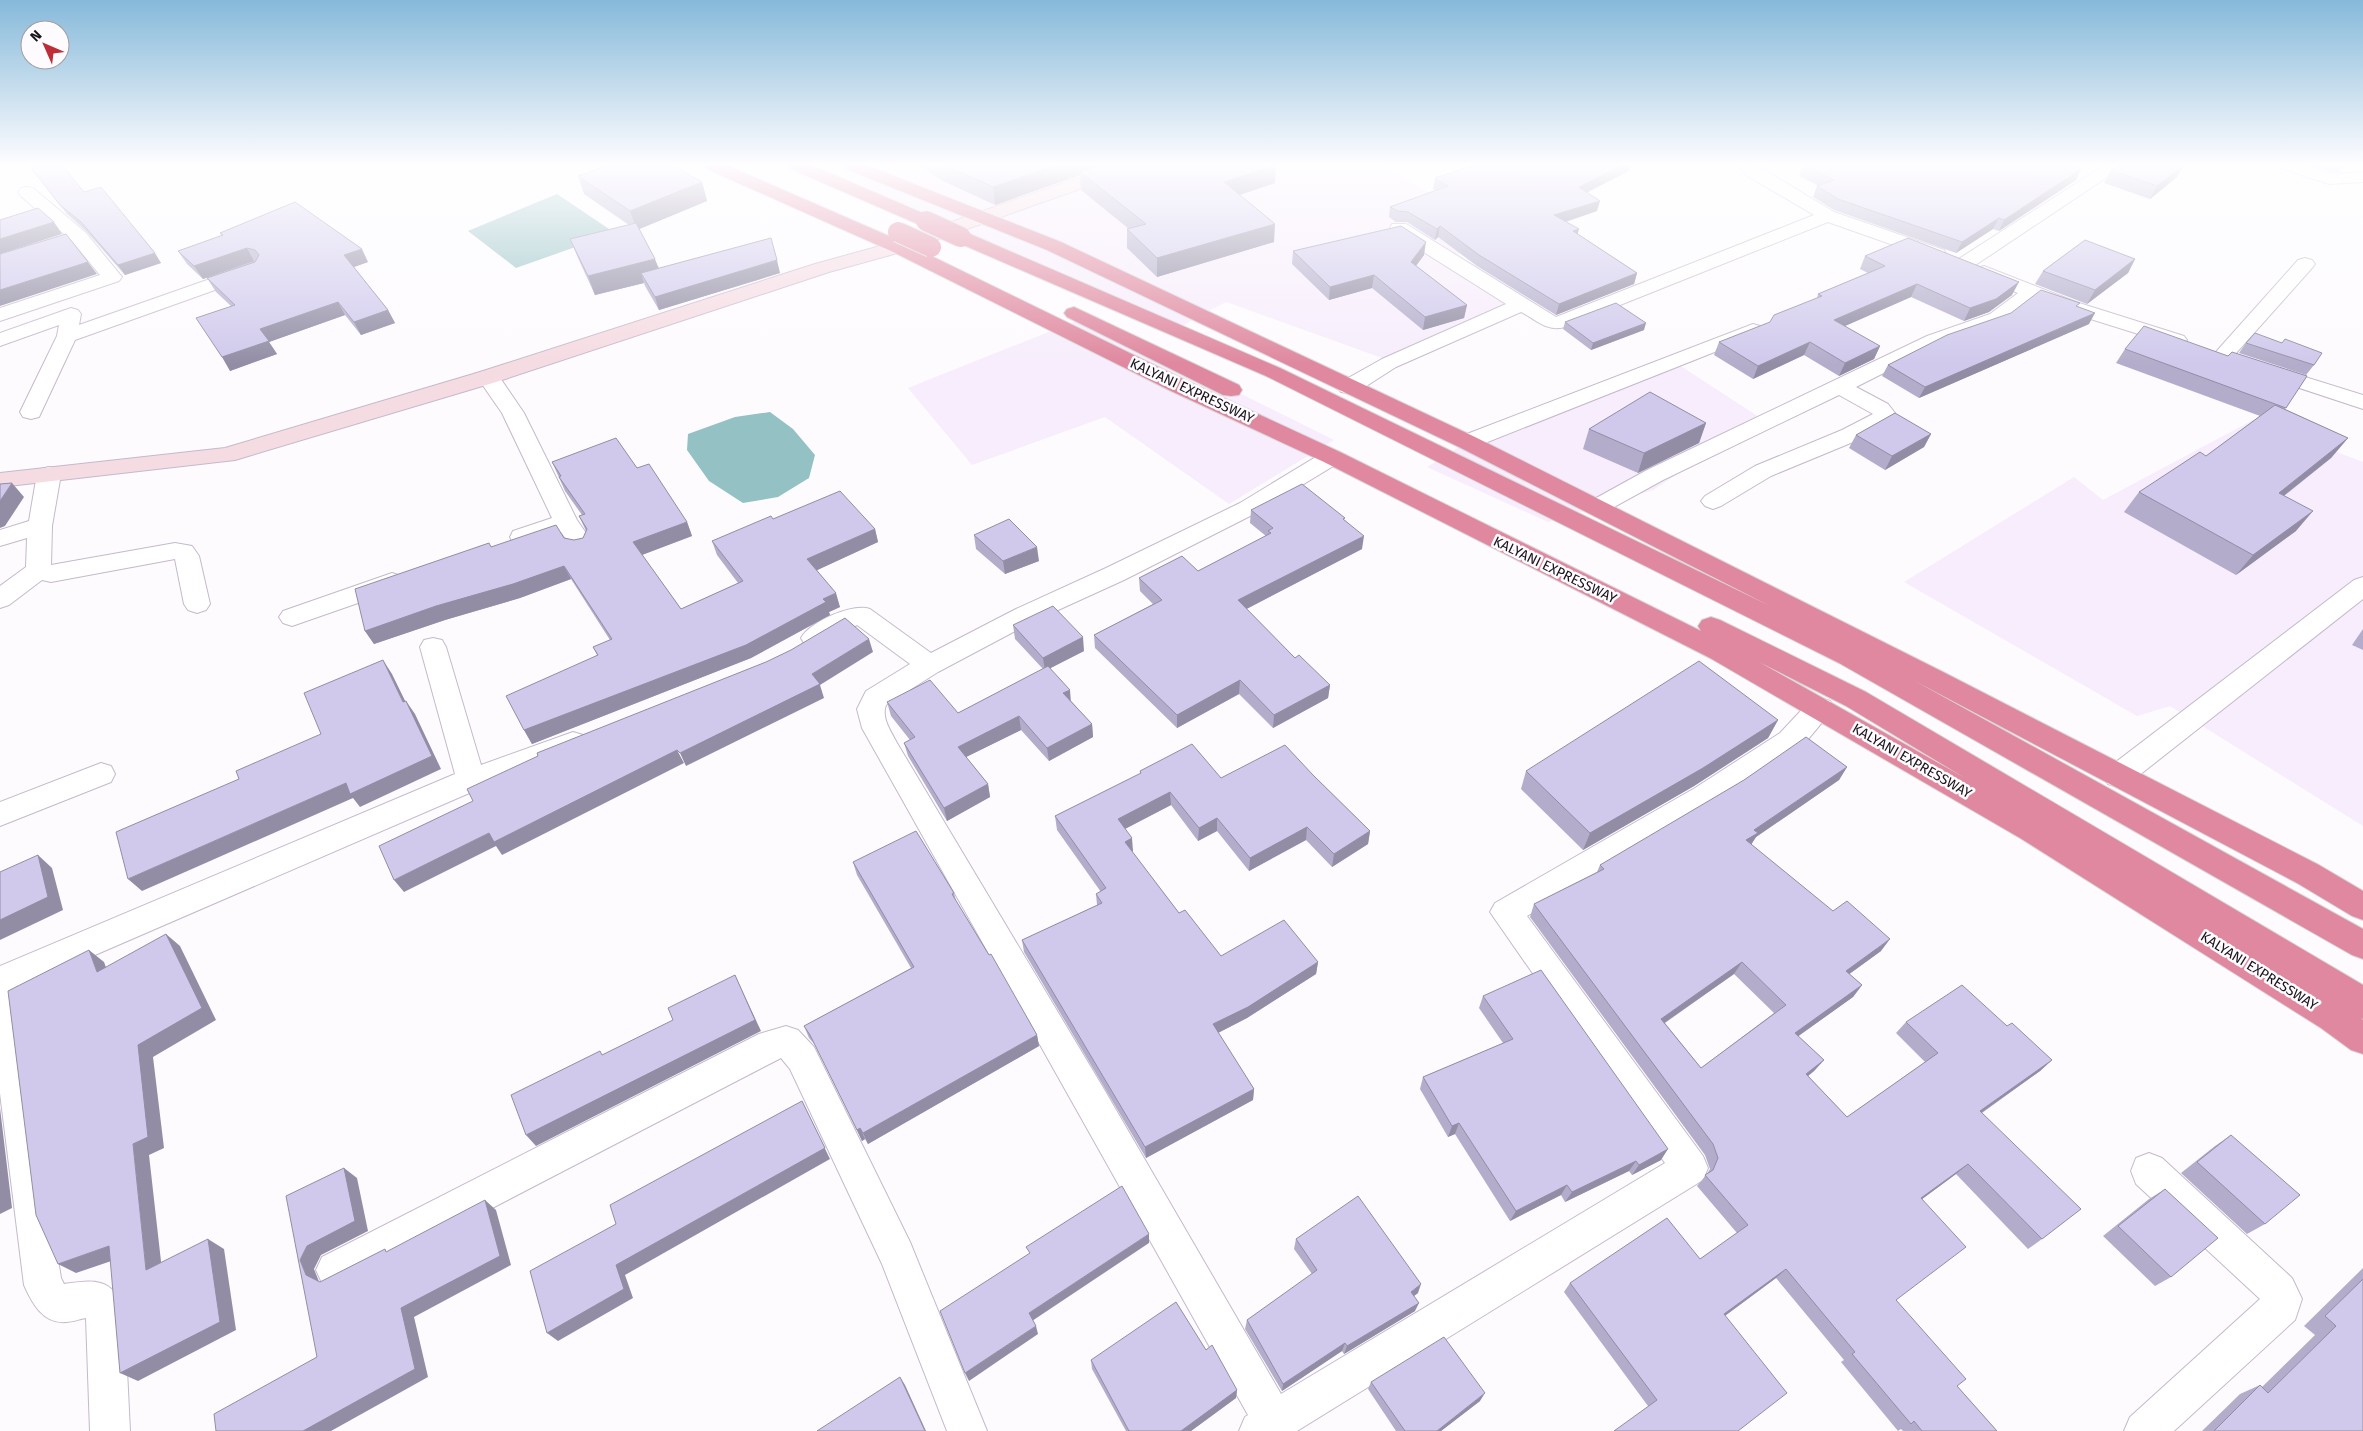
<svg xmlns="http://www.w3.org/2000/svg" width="2363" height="1431" font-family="'Fira Sans',sans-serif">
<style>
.built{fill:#f7edfc}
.water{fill:#94c1c4}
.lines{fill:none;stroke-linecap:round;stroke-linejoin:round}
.street-casing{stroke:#c5b9cb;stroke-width:2}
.secondary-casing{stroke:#c5b9cb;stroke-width:2}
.highway-casing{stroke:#dad9da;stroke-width:2}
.street{fill:#fff;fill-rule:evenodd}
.secondary{fill:#f5dbe2;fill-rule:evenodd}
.highway{fill:#df889f;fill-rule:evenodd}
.highway-bridge-casing{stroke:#dad9da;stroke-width:22;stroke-linecap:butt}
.highway-bridge{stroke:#df889f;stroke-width:20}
.wall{fill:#b3adcb;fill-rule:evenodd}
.shaded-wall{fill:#928da5}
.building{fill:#d0c9ec;stroke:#928da5;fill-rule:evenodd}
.labels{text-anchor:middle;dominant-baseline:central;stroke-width:5;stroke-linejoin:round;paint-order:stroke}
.street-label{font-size:14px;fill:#171319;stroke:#fdfbfe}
</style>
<rect width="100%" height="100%" fill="#fdfbfe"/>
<path class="built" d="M902 165H1123L951 229 855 181Z
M1139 165H1381L1508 237 1443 260 1510 302 1385 359 1226 302 1169 333 957 233Z
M1086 317 1334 440 1229 504 1105 417 972 465 908 388Z
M1673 361 1762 419 1653 490 1548 522 1427 467 1498 423Z
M2253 420 2363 462V826L2170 706 2137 716 1904 582 2074 477 2103 500Z"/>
<path class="water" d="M557 194 615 233 516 268 468 231Z
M770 412 793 429 815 455 809 478 778 497 743 503 709 481 687 450 688 434 735 417Z"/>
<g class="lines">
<defs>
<path id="street" d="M1739 165H1756L1834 212 1944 250 1946 254 1944 258H1930L1828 222 1565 327C1546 332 1537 320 1521 312L1396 367 1357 392 1349 393 1341 392 1338 387 1341 382 1382 359 1506 304 1392 232 1390 228 1392 224H1406L1556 317 1814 215 1746 175Z
M2105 165H2125L1971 268H1957L1954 264 1957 260Z
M2280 165H2304L2331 174 2363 172V182L2329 184 2283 169Z
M27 187 33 188 86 233 122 277 119 281 0 321V308L100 275 72 241 21 196 18 192 21 188Z
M2305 258 2312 260 2315 264 2312 268 2229 361 2222 363 2215 361 2212 357 2215 353 2298 260Z
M247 266 254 268 257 272 254 276 75 340 39 417 31 419 23 417 20 412 57 336 59 325 0 346V333L71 308 78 310 81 314 79 325Z
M1984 266 2076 302 2184 336 2187 340 2184 344 2177 346 2170 344 2062 310 2035 299 2004 322 1941 344 1856 387 1888 404 1895 413 1892 422 1858 440 1771 476 1721 506 1713 509 1705 506 1701 501 1705 496 1755 466 1842 430 1873 414 1839 395 1663 480 1605 512 1597 515 1589 512 1585 507 1589 502 1647 470 1927 336 1990 314 2018 293 1977 276 1974 272 1977 268Z
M1753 324 1760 326 1763 330 1760 334 1475 447 1467 449 1459 447 1456 442 1459 437Z
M2267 365 2363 395V409L2260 375 2256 371 2260 367Z
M488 371 496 372 524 413 577 520 588 536 585 542C572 545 568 542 561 532L522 545 513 543 510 537 513 531 552 518 502 413 477 377 480 372Z
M1332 450 1340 452 1343 457 1340 462 1256 513 1124 580 1034 621 938 672 886 705C881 718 891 731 897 743L1105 1091 1281 1394 1665 1163 1490 912 1495 903 1695 788 1780 733 1810 701 1820 698 1830 701 1834 708 1800 749 1715 804 1527 916 1703 1156 1708 1168 1703 1180 1297 1431H1239L1245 1417 1248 1415 862 728 857 709 866 691 910 664 857 625C840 634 824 650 805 645L801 638C810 622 852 603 870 609L931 653 1016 609 1106 568 1240 503 1324 452Z
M49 467 57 469 61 474 52 526 51 565 175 543 192 546 199 556 210 604 206 610 197 613 188 610 184 604 175 559 51 582 42 580 9 605 0 608V586L26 567 27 538 0 546V530L29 521 37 474 41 469Z
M392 573 401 576 405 582 401 588 292 626 283 623 279 617 283 611Z
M2363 577V599L2128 784 2118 787 2108 784 2104 776 2108 768 2354 580Z
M433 638 442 640 446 647 481 765 573 732 583 735 587 743 583 751 481 788 21 987 46 1185 61 1278 64 1284C93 1280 111 1277 124 1308L130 1431H90L86 1318C79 1319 73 1322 66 1322 43 1324 32 1303 24 1285L0 1093V966L455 774 420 647 424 640Z
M101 763 111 766 115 774 111 782 0 826V802Z
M786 1026 798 1030 814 1047 910 1242 987 1431H947L882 1264 790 1069 781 1058 348 1283 335 1289 322 1283 316 1270 322 1257 759 1034Z
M2149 1153 2162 1158 2292 1278 2302 1299 2295 1320 2174 1431H2124L2130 1417 2260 1299 2136 1184 2131 1171 2136 1158Z"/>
<path id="secondary" d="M1115 165H1139L1136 169 905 251 829 272 496 382 235 460 0 487V473L225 448 480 372 815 264 891 243Z"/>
<path id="highway" d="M704 165H726L905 243 1187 381 1340 452 1701 631 1698 626 1702 620 1711 617 1720 620 1866 692 2363 985V1019L2361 1018 2363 1020V1054L2351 1050 2321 1028 2020 838 1710 658 1324 462 1171 391 891 251 707 169ZM1759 662 1846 706 1965 778Z
M789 165H811L932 217 935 221 932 225H920L791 169Z
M843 165H866L1061 242 1475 437 1945 673 2319 865 2363 891V920L2352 916 2297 883 1913 680 2363 929V959L2352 955 1839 663 1266 376 954 241 952 237 954 233H968L1280 368 1770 606 1459 447 1047 250 846 169Z
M1074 307 1239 385 1242 390 1239 395 1231 396 1223 395 1067 317 1064 313 1067 309Z"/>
</defs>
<use href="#street" class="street-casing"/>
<use href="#secondary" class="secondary-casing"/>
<use href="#highway" class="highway-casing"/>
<use href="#street" class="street"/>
<use href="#secondary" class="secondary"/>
<use href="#highway" class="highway"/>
<defs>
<path id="highway-bridge" d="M926 221 961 237
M898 232 931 247"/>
</defs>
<use href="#highway-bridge" class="highway-bridge-casing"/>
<use href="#highway-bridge" class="highway-bridge"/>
</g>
<path class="wall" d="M28 165H62L84 192 161 263 125 275 87 232 67 214Z
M918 165H1276L1275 183 1240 195 1274 242 1157 277 1127 248V229H1129L1081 190 1080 175 995 205 943 181Z
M1475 165H1631L1629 171 1587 192 1597 211 1566 222 1578 234 1637 273 1634 284 1556 315 1477 266 1438 237 1435 240 1407 222H1396L1389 217 1390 207 1436 190 1433 189 1435 178Z
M1803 165 2081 169 2076 180 1999 231 1993 229 1956 253 1834 210 1813 197 1817 186H1819L1799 176Z
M2309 165H2345L2338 172H2331Z
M2111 170 2177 177 2150 199 2104 183Z
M578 176 702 182 707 201 639 229 659 268 780 273 659 310 645 286 644 283 595 295 578 258 570 239 629 225 584 194Z
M220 233 368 262 354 267 388 310 395 323 361 335 345 315 269 342 277 354 230 371 231 306 216 292 207 278 255 261 203 279 187 264 178 251 222 236Z
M1293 251 1424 255 1416 266 1467 305 1464 318 1423 330 1372 288 1329 300 1292 264Z
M1865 256 2012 295 1989 312 1964 321 1911 297 1845 326 1880 346 1874 359 1839 376 1804 355 1753 379 1714 355 1719 342 1770 322 1817 298 1818 294 1868 273 1860 269Z
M2135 259 2128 273 2087 304 2035 284 2043 271Z
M2078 306 2089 324 1919 398 1882 376 1888 365Z
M1565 322 1644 330 1591 350 1563 329Z
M2246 343 2314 365 2306 375 2239 353Z
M2125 349 2228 356 2307 376 2285 409 2348 438 2331 458 2284 496 2296 531 2236 575 2124 512 2139 492 2206 456 2260 416 2116 363Z
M1706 423 1699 443 1638 473 1583 449 1589 429Z
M1931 434 1924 447 1885 470 1849 448 1856 435Z
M552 462 637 468 687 522 692 536 642 555 681 609 738 583 717 555 712 541 773 519 875 529 878 542 817 570 840 607 829 612 830 615 751 658 532 744 524 730 597 655 593 647 610 640 571 579 520 598 445 620 374 644 365 631 491 547 564 538 574 540 583 538 586 531 579 516 582 515 565 491Z
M1251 510 1345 520 1362 549 1246 609 1295 658 1330 685 1328 698 1273 728 1239 694 1177 728 1095 648 1094 635 1153 604 1140 591 1139 578 1198 571 1266 536 1250 523Z
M974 535 1039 561 1005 574 976 549Z
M1013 625 1084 651 1050 668 1071 701 1092 724 1093 737 1049 761 1021 730 966 757 988 784 990 797 947 821 908 756 904 743 910 740 891 716 887 702 958 713 1043 669 1015 639Z
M2363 629V650L2352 645Z
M1778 720 1768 738 1694 786 1583 850 1521 789 1526 771Z
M1847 767 1839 780 1756 837 1751 845 1881 951 1849 974 1862 985 1853 997 1798 1036 1824 1060 1814 1071 1808 1076 1847 1117 1925 1062 1896 1033 1906 1022 2007 1026 2052 1060 2040 1071 1982 1113 2042 1239 2028 1249 1956 1174 1922 1199 1896 1300 1957 1386 1997 1431H1903L1901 1429 1898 1431 1841 1362 1844 1360 1776 1278 1725 1316 1738 1431 1648 1406 1564 1292 1570 1283 1700 1259 1737 1233 1697 1186 1707 1174 1710 1169 1705 1155 1530 917 1534 904 1597 872 1600 865ZM1734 974 1774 1013 1701 1068 1665 1023Z
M1140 771 1221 778 1313 775 1370 831 1368 844 1332 867 1306 840 1249 871 1217 831 1198 841 1171 805 1125 829 1133 851 1132 852 1179 913 1221 956 1318 962 1316 974 1247 1018 1218 1033 1254 1089 1253 1100 1146 1158 1024 952 1022 940 1097 905 1096 894 1101 892 1057 830 1055 816 1140 774Z
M853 862 954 893 956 901 1037 1035 1039 1046 868 1144 865 1139 862 1141 816 1046 809 1038 804 1026 911 968 857 875Z
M1483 996 1661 1160 1632 1175 1629 1171 1565 1202 1561 1195 1510 1221 1455 1134 1448 1137 1420 1089 1423 1077 1503 1043 1479 1008Z
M2231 1135 2265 1224 2247 1234 2181 1173 2215 1146Z
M2165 1189 2171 1277 2155 1286 2103 1236 2149 1199Z
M1296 1239 1418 1293 1414 1296 1415 1311 1344 1354 1342 1351 1282 1391 1245 1329 1247 1320 1312 1274 1294 1249Z
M2363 1268V1431H2202L2240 1394 2260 1385 2262 1387 2315 1335 2304 1326Z
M1091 1360 1237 1390 1236 1398 1191 1431H1126L1092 1369Z
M1371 1382 1480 1401 1441 1431H1396L1368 1389Z"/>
<path class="shaded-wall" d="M1057 165H1111L1080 172V175L995 205 993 187Z
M1276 165 1275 183 1224 200V182Z
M1623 165H1631L1629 171 1576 198 1579 187Z
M2184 165 2177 177 2150 199 2157 186Z
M2343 165H2345L2338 172Z
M2081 169 2076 180 1999 231 2004 220Z
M702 182 707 201 637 230 630 211Z
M1600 201 1597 211 1552 226 1554 215Z
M1999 218 1993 229 1956 253 1962 242Z
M54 222 62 234 0 254V239Z
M1275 224 1274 242 1157 277V258Z
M1440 226 1438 237 1435 240 1437 229Z
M1579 229 1576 240 1573 231Z
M1426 242 1424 255 1409 275 1411 262Z
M247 248 254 261 203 279 194 266Z
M362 249 368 262 351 268 344 255Z
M155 253 161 263 125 275 118 265Z
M655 259 662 278 641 273 644 283 595 295 588 276Z
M2135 259 2128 273 2087 304 2095 290Z
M777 260 780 273 659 310 655 297Z
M88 262 97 274 0 306V290Z
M1637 273 1634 284 1556 315 1559 304Z
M1374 275 1372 288 1329 300 1330 287Z
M2019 282 2012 295 1989 312 1964 321 1970 308Z
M1917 284 1911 297 1829 333 1834 320Z
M338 302 345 315 269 342 277 354 230 371 222 357 260 329Z
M1467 305 1464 318 1423 330 1425 317Z
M388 310 395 323 361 335 354 322Z
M2095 313 2089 324 1919 398 1925 387Z
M1646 323 1644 330 1591 350 1593 343Z
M1810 342 1804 355 1753 379 1758 366Z
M1880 346 1874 359 1839 376 1845 363Z
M1706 423 1699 443 1638 473 1644 453Z
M1931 434 1924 447 1885 470 1892 456Z
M2348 438 2331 458 2262 513 2279 493Z
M12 483 24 497 5 526 0 528V501Z
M2313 511 2296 531 2236 575 2253 555Z
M687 522 692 536 639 556 633 542Z
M875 529 878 542 811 573 807 559Z
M1364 536 1362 549 1237 614 1238 600Z
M1037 547 1039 561 1005 574 1003 561Z
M564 566 571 579 520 598 445 620 374 644 365 631 436 606Z
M836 593 840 607 829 612 830 615 751 658 532 744 524 730Z
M1083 637 1084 651 1045 671 1043 658Z
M869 639 873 652 820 685 824 698 686 766 680 753 812 674Z
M383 660 392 674 412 715 403 702Z
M1240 680 1239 694 1177 728V715Z
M1330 685 1328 698 1273 728 1274 715Z
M1070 690 1071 703 1063 693Z
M406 701 415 714 441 769 360 807 353 798 142 891 128 879 346 783Z
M1019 716 1021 730 960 760 958 747Z
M1778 720 1768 738 1694 786 1583 850 1590 833Z
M1092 724 1093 737 1049 761 1047 748Z
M677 750 684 763 502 855 496 846 404 892 394 880 489 833Z
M1847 767 1839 780 1756 837 1750 846 1746 840 1754 830Z
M988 784 990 797 947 821 944 808Z
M1170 792 1171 805 1119 832 1118 819Z
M1217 818V831L1198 841 1199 828Z
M1307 827 1306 840 1249 871 1250 858Z
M1370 831 1368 844 1332 867 1334 854Z
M1132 838 1133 851 1126 855 1125 842Z
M38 855 52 868 63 910 0 940V920Z
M166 934 180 946 216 1020 153 1057 164 1148 149 1155 163 1279 146 1270 133 1144 138 1045Z
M1890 939 1881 951 1837 983 1846 971Z
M89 950 104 962 112 984 97 972Z
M1318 962 1316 974 1247 1018 1212 1036 1213 1024Z
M1742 962 1734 974 1654 1030 1661 1019Z
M735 975 761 1031 536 1146 526 1135Z
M1862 985 1853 997 1786 1045 1795 1033Z
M1037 1035 1039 1046 868 1144 863 1133Z
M1824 1060 1814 1071 1797 1085 1806 1074Z
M2052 1060 2040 1071 1968 1122 1980 1111Z
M1254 1089 1253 1100 1146 1158 1145 1147Z
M802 1101 830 1159 625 1275 633 1298 558 1341 547 1333 616 1265Z
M0 1108 12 1208 0 1214Z
M1459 1123 1455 1134 1448 1137 1452 1126Z
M860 1128 865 1139 862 1141 857 1130Z
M1668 1149 1661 1160 1632 1175 1639 1165Z
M1636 1161 1629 1171 1565 1202 1572 1192Z
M1968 1164 1956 1174 1910 1208 1921 1198Z
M344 1168 357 1178 368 1231 321 1255 314 1269 320 1284 306 1275 300 1260Z
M1567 1185 1561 1195 1510 1221 1516 1211Z
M485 1200 496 1210 511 1265 414 1317 428 1377 331 1431H303L401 1308Z
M1149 1234V1243L1032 1321 1029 1313Z
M208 1239 224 1249 236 1330 138 1381 120 1373Z
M109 1246 126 1256 76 1273 58 1264Z
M1786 1269 1776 1278 1715 1323 1724 1314Z
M1421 1284 1418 1293 1407 1301 1411 1292Z
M1419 1303 1415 1311 1344 1354 1347 1346Z
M1036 1326 1038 1334 969 1381 965 1373Z
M1345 1343 1342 1351 1282 1391 1283 1384Z
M900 1377 905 1385 926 1431H925Z
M1237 1390 1236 1398 1191 1431H1181Z
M1485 1393 1480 1401 1441 1431H1437Z"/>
<path class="building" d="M29 165H62L84 192 101 187 155 253 118 265 81 222 60 205Z
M608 165H673L702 182 630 211 578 176Z
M944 165H1057L993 187Z
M1102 165H1276L1224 182 1275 224 1157 258 1127 229 1146 224 1080 172Z
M1475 165H1623L1579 187 1600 201 1554 215 1579 229 1573 231 1637 273 1559 304 1479 255 1440 226 1437 229 1408 212 1398 211 1390 207 1448 186 1435 178Z
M1803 165H2070L2081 169 2004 220 1999 218 1962 242 1838 199 1817 186 1834 180Z
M2120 165H2184L2157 186 2111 170Z
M295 202 362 249 344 255 388 310 354 322 338 302 260 329 269 341 222 357 196 318 235 305 207 278 255 262 259 255 255 250 247 248 194 266 178 251 223 235 220 233Z
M38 208 54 222 0 239V220Z
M636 223 655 259 588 276 570 239Z
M1401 226 1426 242 1411 262 1467 305 1425 317 1374 275 1330 287 1293 251Z
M66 234 88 262 0 290V254Z
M771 238 777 260 655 297 641 273Z
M1908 238 2019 282 1996 299 1970 308 1917 284 1834 320 1880 346 1845 363 1810 342 1758 366 1719 342 1770 322 1774 315 1822 296 1818 294 1885 266 1865 256Z
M2085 240 2135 259 2095 290 2043 271Z
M2041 290 2080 303 2076 306 2095 313 1925 387 1888 365 1947 335 2011 313Z
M1616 303 1646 323 1593 343 1565 322Z
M2144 326 2228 356 2232 352 2307 376 2286 408 2125 349Z
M2255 333 2282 343 2285 339 2322 353 2314 365 2246 343Z
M1650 392 1706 423 1644 453 1589 429Z
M2275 405 2348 438 2279 493 2313 511 2253 555 2139 492 2200 452 2206 456Z
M1895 413 1931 434 1892 456 1856 435Z
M616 438 637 468 649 464 687 522 633 542 681 609 743 581 712 541 771 516 773 519 840 491 875 529 807 559 836 593 823 599 826 602 746 645 524 730 506 696 598 655 593 647 612 639 564 566 513 584 436 606 365 631 355 589 489 543 491 547 556 525 564 538 574 540 583 538 587 529 579 516 585 514 559 477 561 476 552 462Z
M12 483 0 501V484Z
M1302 484 1345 518 1343 519 1364 536 1238 600 1295 658 1299 655 1330 685 1274 715 1240 680 1177 715 1094 635 1162 600 1139 578 1182 556 1198 571 1271 533 1268 531 1273 528 1251 510Z
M1009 519 1037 547 1003 561 974 535Z
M1053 606 1083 637 1043 658 1013 625Z
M845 618 869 639 812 674 820 684 680 753 677 750 494 842 489 833 394 880 379 846 473 801 467 789 538 756 537 753 766 662 791 650Z
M383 660 403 702 406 701 432 756 350 794 346 783 128 879 116 832 239 779 236 771 321 734 304 693Z
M1699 661 1778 720 1703 768 1590 833 1526 771Z
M1048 666 1070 690 1063 693 1092 724 1047 748 1019 716 958 747 988 784 944 808 904 743 915 737 887 702 930 680 958 713Z
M1806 737 1847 767 1754 830 1758 833 1746 840 1833 911 1847 901 1890 939 1846 971 1862 985 1795 1033 1824 1060 1806 1074 1847 1117 1938 1053 1906 1022 1962 985 2007 1026 2012 1023 2052 1060 1980 1111 2081 1209 2042 1239 1968 1164 1921 1198 1966 1247 1896 1300 1966 1379 1957 1386 1997 1431H1922L1914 1421 1911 1424 1852 1354 1855 1352 1786 1269 1724 1314 1787 1393 1738 1431H1614L1657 1400 1570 1283 1667 1218 1700 1259 1748 1225 1705 1175 1713 1170 1718 1158 1713 1144 1534 904 1604 869 1600 865 1744 780ZM1742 962 1786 1005 1701 1068 1661 1019Z
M1192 744 1221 778 1285 745 1313 775 1370 831 1334 854 1307 827 1250 858 1217 818 1199 828 1170 792 1118 819 1132 838 1125 842 1179 913 1185 910 1221 956 1284 920 1318 962 1248 1007 1213 1024 1254 1089 1145 1147 1022 940 1102 903 1096 894 1106 888 1055 816 1141 773 1140 771Z
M916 831 954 893 952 894 989 955 991 954 1037 1035 863 1133 860 1128 857 1130 810 1035 804 1026 914 967 853 862Z
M38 855 48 897 0 920V872Z
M166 934 202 1008 138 1045 148 1137 133 1144 146 1270 208 1239 220 1322 120 1373 109 1246 58 1264 36 1215 8 991 89 950 97 972Z
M1541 970 1668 1149 1639 1165 1636 1161 1572 1192 1567 1185 1516 1211 1459 1123 1452 1126 1423 1077 1513 1039 1483 996Z
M735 975 755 1020 526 1135 511 1095 600 1051 602 1055 673 1020 668 1008Z
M802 1101 825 1148 616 1265 624 1289 547 1333 530 1271 616 1224 610 1205Z
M2231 1135 2300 1195 2265 1224 2197 1162Z
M344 1168 355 1221 307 1246 300 1260 306 1275 320 1282 385 1249 386 1252 485 1200 500 1256 401 1308 415 1369 303 1431H216L214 1414 317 1357 286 1196Z
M1122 1186 1149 1234 1029 1313 1036 1326 965 1373 940 1311 1030 1253 1026 1247Z
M2165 1189 2218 1238 2171 1277 2118 1226Z
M1358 1196 1421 1284 1411 1292 1419 1303 1347 1346 1345 1343 1283 1384 1247 1320 1317 1270 1296 1239Z
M2363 1279V1431H2214L2260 1385 2268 1393 2336 1326 2325 1316Z
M1176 1302 1206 1350 1212 1345 1237 1390 1181 1431H1129L1091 1360Z
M1444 1337 1485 1393 1437 1431H1405L1371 1382Z
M900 1377 925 1431H817Z"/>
<linearGradient id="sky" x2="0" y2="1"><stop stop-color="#86b9da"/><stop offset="0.45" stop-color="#fefdff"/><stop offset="1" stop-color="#fefdff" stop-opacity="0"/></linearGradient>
<rect width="2363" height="365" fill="url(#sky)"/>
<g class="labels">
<g class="street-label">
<text transform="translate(1192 391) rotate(25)">KALYANI EXPRESSWAY</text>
<text transform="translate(1555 570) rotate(26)">KALYANI EXPRESSWAY</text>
<text transform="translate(1912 761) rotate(30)">KALYANI EXPRESSWAY</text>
<text transform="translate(2259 971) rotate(32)">KALYANI EXPRESSWAY</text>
</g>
</g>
<g transform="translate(45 45) rotate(315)"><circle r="24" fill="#fdfbfe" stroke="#a19ea2"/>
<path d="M0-4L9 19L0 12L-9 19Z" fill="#be2e38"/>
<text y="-8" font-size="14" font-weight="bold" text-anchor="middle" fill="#171319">N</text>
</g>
</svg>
